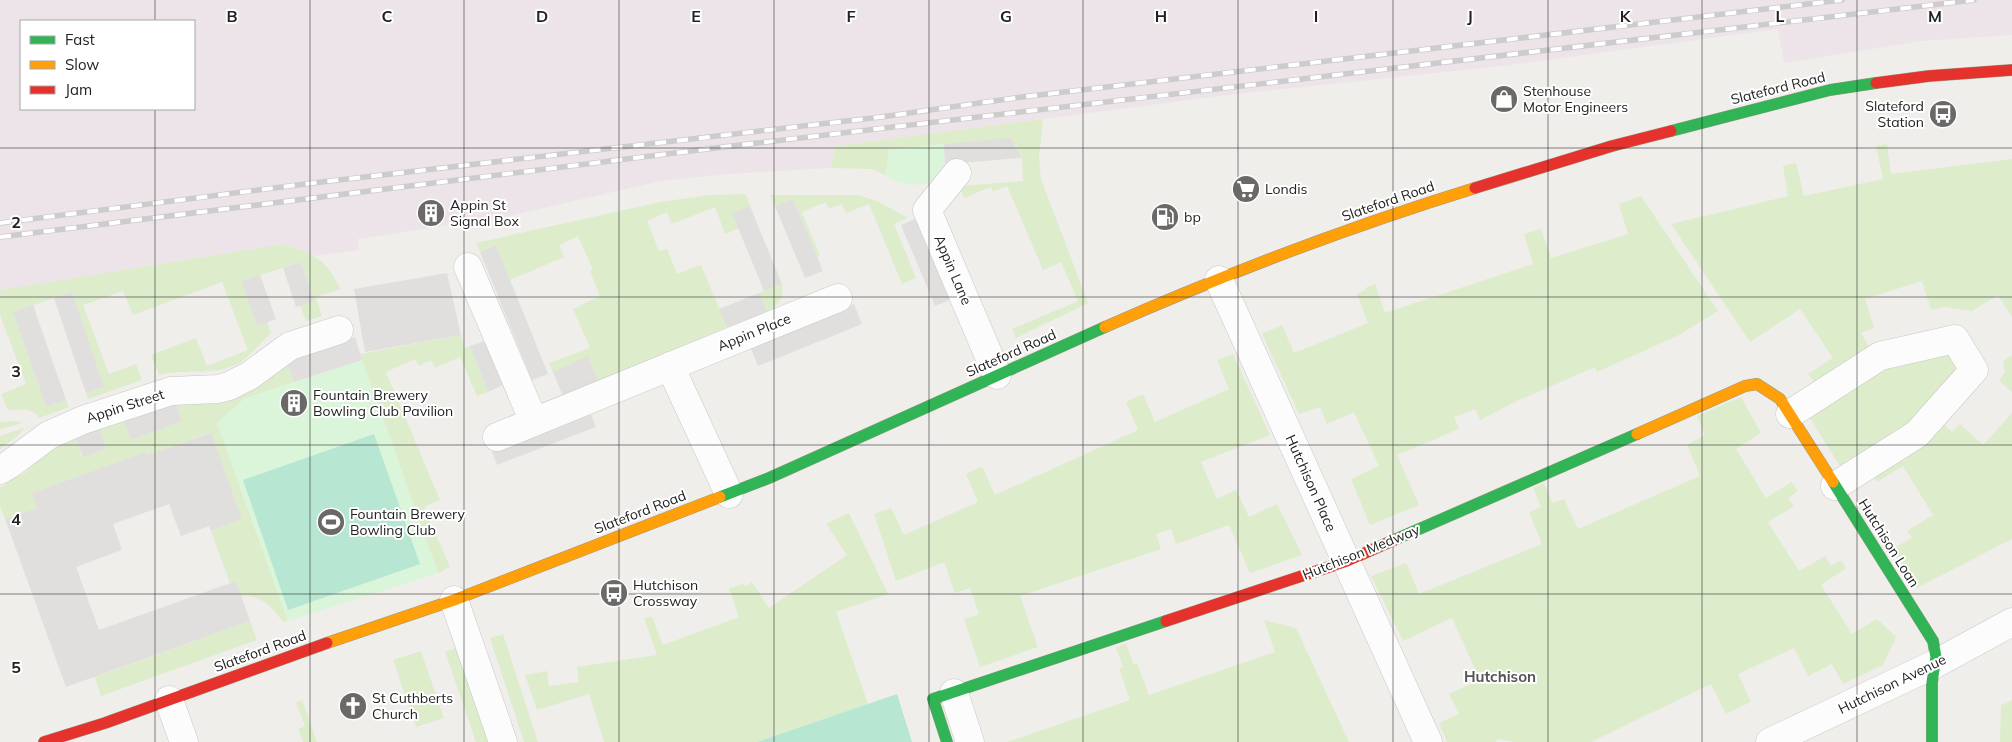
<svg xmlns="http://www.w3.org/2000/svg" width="2012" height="742" font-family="Mulish,sans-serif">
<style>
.industrial{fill:#ede4e9;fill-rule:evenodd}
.grass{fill:#ddeccb}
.park{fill:#daf5da}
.pitch{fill:#b7e6d2}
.parking{fill:#e0dfde}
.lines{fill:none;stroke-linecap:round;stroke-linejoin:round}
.street-casing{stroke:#c9c8c7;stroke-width:29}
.fast-casing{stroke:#999a82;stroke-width:12}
.slow-casing{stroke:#999a82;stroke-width:12}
.jam-casing{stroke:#999a82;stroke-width:12}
.street{stroke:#fdfcfc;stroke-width:28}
.fast{stroke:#30b455;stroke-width:11}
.slow{stroke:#ff9f0a;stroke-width:11}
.jam{stroke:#e5322d;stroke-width:11}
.rail-casing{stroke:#ccc;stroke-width:5.5}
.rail{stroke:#fff;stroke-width:4;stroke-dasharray:11;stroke-linecap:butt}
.grid{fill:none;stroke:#222;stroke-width:1;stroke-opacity:0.55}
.labels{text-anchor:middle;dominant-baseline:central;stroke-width:4;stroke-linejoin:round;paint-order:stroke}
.street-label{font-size:14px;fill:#222;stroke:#fff}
.poi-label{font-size:14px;fill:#222;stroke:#fff;text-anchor:start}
.neighbourhood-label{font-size:15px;font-weight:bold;fill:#555;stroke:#fff}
.grid-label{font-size:16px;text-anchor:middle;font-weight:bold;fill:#222;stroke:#fff;stroke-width:4;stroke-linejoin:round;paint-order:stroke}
</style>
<rect width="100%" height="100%" fill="#f0eeeb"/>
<path class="industrial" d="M0 0H2012V35L1922 41 1784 63 1778 29 1502 66 1228 95 836 146 831 168 728 174 661 181 509 216 358 239 359 250 316 256 284 244 0 290ZM21 21H194V109H21Z"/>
<path class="grass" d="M1043 119 1039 158 1041 179 1088 303 1016 338 1012 329 1078 301 1061 262 1043 270 1007 186 993 192 991 187 964 198 959 186 1023 181 1022 158 1015 144 889 149 886 175 871 169 831 168 836 146Z
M1887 144 1891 174 2012 159V317L1998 295 1972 311 1944 307 1931 310 1922 281 1868 298 1865 299 1874 328 1861 333 1869 347 1814 382 1808 374 1833 358 1800 309 1750 342 1671 224 1788 196 1783 166 1796 163 1804 196 1883 179 1876 146Z
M746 194 750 206 732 213 739 228 725 234 715 207 672 224 667 212 647 221 659 251 667 249 677 274 701 265 727 327 598 381 588 357 553 372 549 363 590 348 573 309 600 296 590 271 593 270 578 236 559 245 564 257 510 280 496 245 480 252 476 243 660 202 710 195Z
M770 195H859L879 202 908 218 894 224 916 278 902 284 869 204 846 213 842 204 829 209 826 202 802 212 820 256 817 257 793 199 775 206Z
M1641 196 1718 311 1679 335 1597 372 1595 367 1517 401 1480 420 1475 409 1454 417 1459 429 1397 455 1419 505 1370 525 1351 479 1379 466 1354 412 1327 424 1320 407 1299 414 1262 334 1282 325 1294 353 1368 323 1357 294 1366 290 1365 288 1375 284 1385 313 1533 264 1524 234 1541 229 1551 258 1628 234 1619 204Z
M284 244C315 255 326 258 340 289L316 297 322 316 306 321 300 305 314 300 301 262 241 281 257 326 267 322 271 333C260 343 247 361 233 366 210 375 183 369 159 375L151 355 196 338 207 366 248 350 222 282 133 315 123 291 83 305 109 374 136 364 142 380 88 399 86 393 104 387 72 292 13 312 46 407 66 400 69 407 39 418C34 407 19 410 8 410L1 394 26 384 0 315V290Z
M782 284C785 296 778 307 767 312L759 293Z
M461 335 464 348 470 346 488 392 477 396 460 357 435 368 431 360 419 366 415 359 386 372 440 500 424 507 450 567 438 573 360 354Z
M1947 351 1961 374 1913 428 1843 471 1808 415 1881 368Z
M1233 354 1270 435 1201 462 1217 499 1236 490 1249 517 1277 504 1302 555 1250 573 1229 525 1176 544 1171 529 1156 534 1161 549 1020 596 1038 647 980 667 964 619 979 614 970 588 955 593 944 562 896 581 874 514 891 508 904 535 978 502 966 474 982 466 995 495 1138 430 1126 402 1143 394 1155 422 1229 389 1217 360Z
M2012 355V392L1999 381 2005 372 2003 361Z
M287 362 294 382 244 399 217 423 288 621 283 622C272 607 262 595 241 596L236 581 230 583 211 531 242 519 210 433 148 455 147 452 32 493 37 508 5 519 0 506V487L7 484 6 481 24 474 36 461 74 433 82 457 98 426 122 418 131 440 182 421 175 402Z
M1741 397 1761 433 1736 449 1766 498 1792 482 1798 491 1788 498 1794 506 1768 522 1799 571 1825 556 1831 566 1841 560 1846 568 1821 585 1852 634 1877 619 1896 637 1883 665 1843 684 1832 664 1808 676 1794 648 1738 674 1751 702 1726 714 1711 684 1591 742H1514L1497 739 1496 742H1447L1439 723 1459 714 1449 694 1480 680 1452 618 1403 641 1371 576 1406 563 1419 594 1542 544 1529 512 1541 507 1533 488 1544 483 1552 503 1564 499 1578 529 1700 476 1687 445 1705 435 1697 416Z
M2012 413V539L1917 588 1892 549 1912 538 1907 531 1933 515 1903 466 1877 482 1871 472 1941 421 1952 432 1960 424 1983 445Z
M16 421 23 423 0 429V422Z
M24 428 20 434 0 449V436Z
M849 513 888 594 836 612 868 704 757 742H604L589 694 537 710 525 675 547 671 549 686 579 682 577 667 657 655 644 618 652 617 663 645 739 617 729 588 744 584 745 587 752 582 769 608 847 555 826 524Z
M1264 620 1296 628 1349 742H1007L1130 700 1119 668 1123 667 1116 648 1126 643 1134 665 1137 663 1149 695 1275 652Z
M250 621 257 640 101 696 95 677Z
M503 634 538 742H524L490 638Z
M457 648 489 742H476L445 652Z
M421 651 444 718 416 727 393 660Z
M302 700 317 742H303L298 729 305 726 296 703Z
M2012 700V742H2000L2001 704 2003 705Z"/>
<path class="park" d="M944 144C944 150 946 158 945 164 939 190 903 189 886 175L889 149Z
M362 360 438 573 288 621 217 423 244 399Z"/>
<path class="pitch" d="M374 434 420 564 288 610 243 480Z
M897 694 912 742H757Z"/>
<path class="parking" d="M1011 138 1022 158 945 164 944 144Z
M793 199 823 271 805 278 775 206Z
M750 206 782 284 764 291 732 213Z
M917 218 952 299 935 306 901 225Z
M496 245 548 374 532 380 480 252Z
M301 262 314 301 296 307 283 268Z
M447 273 461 335 365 352 354 289Z
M260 275 276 319 257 326 241 281Z
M72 292 104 387 86 393 54 298Z
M759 293 767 312 727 327 719 309Z
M854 304 862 324 758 366 750 347Z
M33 305 66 400 46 407 13 312Z
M355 337 362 360 294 382 287 362Z
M488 340 505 384 488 392 470 346Z
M588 356 598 381 563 396 553 372Z
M175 402 182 421 131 440 122 418Z
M590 412 596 427 497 465 491 449Z
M98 426 106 449 83 457 74 433Z
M211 433 242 519 211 531 209 526 181 536 169 504 113 524 122 550 76 567 99 630 236 581 250 621 66 687 5 519 37 508 32 493 146 452 148 455Z"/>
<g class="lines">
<defs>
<path id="street" d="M957 173 927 210 997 375
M468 267 534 422
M1219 280 1428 742
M670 366 729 494
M1790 414 1880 356 1955 339 1974 370 1917 434 1835 486
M497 437 838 298
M0 470 10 464 49 435 83 420 171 391 218 389 229 386 249 376 290 346 339 330
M454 600 503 742
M954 693 970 742
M169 700 184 742
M1770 742 1935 664 2012 622"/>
<path id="fast" d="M1671 131 1830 90 1876 83
M1833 482 1933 641 1936 657 1932 682V742
M720 497 769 478 1105 327
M1394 540 1637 434
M947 742 933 699 1166 621"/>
<path id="slow" d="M1105 327C1225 274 1349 227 1475 188
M1637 434 1745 386 1757 384 1780 399 1833 482
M327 643 454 600 720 497"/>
<path id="jam" d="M1876 83 1929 76 2012 70
M1475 188 1612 146 1671 131
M1166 621 1347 561 1394 540
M44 742 105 723 327 643"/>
</defs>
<use href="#street" class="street-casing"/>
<use href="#fast" class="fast-casing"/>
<use href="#slow" class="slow-casing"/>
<use href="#jam" class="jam-casing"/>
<use href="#street" class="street"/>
<use href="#fast" class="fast"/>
<use href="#slow" class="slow"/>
<use href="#jam" class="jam"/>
<defs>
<path id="rail" d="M0 223 313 183 881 117 1022 97 1842 0
M0 237 723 147 1974 0"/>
</defs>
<use href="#rail" class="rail-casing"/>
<use href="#rail" class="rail"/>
</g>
<path class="grid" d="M155 0V21M310 0V742M464 0V742M619 0V742M774 0V742M929 0V742M1083 0V742M1238 0V742M1393 0V742M1548 0V742M1702 0V742M1857 0V742M155 109V742M0 148H2012M0 297H2012M0 445H2012M0 594H2012"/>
<defs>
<symbol id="shop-disc" viewBox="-11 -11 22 22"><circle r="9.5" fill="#6a6968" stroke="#fff"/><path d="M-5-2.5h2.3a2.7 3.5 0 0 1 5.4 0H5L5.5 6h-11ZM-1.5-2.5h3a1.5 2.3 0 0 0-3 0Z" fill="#fff"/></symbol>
<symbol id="bus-disc" viewBox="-11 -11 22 22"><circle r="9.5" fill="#6a6968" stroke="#fff"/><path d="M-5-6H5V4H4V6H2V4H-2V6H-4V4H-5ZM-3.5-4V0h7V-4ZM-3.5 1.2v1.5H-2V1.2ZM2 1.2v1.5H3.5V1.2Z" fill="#fff"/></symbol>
<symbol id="supermarket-disc" viewBox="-11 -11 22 22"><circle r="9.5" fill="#6a6968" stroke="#fff"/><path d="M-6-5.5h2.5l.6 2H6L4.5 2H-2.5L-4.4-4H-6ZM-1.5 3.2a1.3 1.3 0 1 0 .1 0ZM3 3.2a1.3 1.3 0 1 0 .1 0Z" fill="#fff"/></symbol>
<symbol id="building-disc" viewBox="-11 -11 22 22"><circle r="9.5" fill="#6a6968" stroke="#fff"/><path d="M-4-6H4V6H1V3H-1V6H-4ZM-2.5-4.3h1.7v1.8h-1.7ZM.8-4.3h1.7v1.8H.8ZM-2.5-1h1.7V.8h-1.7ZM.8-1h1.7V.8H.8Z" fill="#fff"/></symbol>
<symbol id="fuel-disc" viewBox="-11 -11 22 22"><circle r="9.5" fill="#6a6968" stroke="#fff"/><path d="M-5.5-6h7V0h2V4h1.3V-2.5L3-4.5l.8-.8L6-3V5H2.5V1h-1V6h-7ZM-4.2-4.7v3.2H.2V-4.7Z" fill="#fff"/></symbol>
<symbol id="stadium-disc" viewBox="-11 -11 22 22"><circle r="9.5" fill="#6a6968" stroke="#fff"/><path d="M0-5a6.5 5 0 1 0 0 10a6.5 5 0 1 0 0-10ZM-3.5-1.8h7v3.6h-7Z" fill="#fff"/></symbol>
<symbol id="church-disc" viewBox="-11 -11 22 22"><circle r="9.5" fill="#6a6968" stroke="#fff"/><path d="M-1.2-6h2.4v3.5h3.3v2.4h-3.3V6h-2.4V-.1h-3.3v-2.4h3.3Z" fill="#fff"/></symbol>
</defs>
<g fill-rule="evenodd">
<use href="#shop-disc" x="1488" y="83" width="32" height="32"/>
<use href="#bus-disc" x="1927" y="98" width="32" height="32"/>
<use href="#supermarket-disc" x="1230" y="173" width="32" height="32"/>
<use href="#building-disc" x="415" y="197" width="32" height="32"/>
<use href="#fuel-disc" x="1149" y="201" width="32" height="32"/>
<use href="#building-disc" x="278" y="387" width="32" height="32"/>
<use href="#stadium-disc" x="315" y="506" width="32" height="32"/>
<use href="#bus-disc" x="598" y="577" width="32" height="32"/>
<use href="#church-disc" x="337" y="690" width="32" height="32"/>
</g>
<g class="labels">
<g class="street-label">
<text transform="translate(1778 88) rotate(-14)">Slateford Road</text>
<text transform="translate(1388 201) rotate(-19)">Slateford Road</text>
<text transform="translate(953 270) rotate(67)">Appin Lane</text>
<text transform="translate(754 332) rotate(-22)">Appin Place</text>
<text transform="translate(1011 353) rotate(-24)">Slateford Road</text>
<text transform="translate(125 406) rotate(-18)">Appin Street</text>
<text transform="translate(1311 483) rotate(66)">Hutchison Place</text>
<text transform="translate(640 512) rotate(-21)">Slateford Road</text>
<text transform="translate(1889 543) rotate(58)">Hutchison Loan</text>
<text transform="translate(1361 552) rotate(-22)">Hutchison Medway</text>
<text transform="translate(260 651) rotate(-20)">Slateford Road</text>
<text transform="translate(1892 684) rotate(-26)">Hutchison Avenue</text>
</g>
<g class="poi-label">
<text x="1523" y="91">Stenhouse<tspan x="1523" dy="16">Motor Engineers</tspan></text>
<text x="1924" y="106" text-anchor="end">Slateford<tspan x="1924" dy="16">Station</tspan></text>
<text x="1265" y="189">Londis</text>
<text x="450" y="205">Appin St<tspan x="450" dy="16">Signal Box</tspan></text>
<text x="1184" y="217">bp</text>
<text x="313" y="395">Fountain Brewery<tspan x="313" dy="16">Bowling Club Pavilion</tspan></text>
<text x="350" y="514">Fountain Brewery<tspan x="350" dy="16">Bowling Club</tspan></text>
<text x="633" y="585">Hutchison<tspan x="633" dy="16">Crossway</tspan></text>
<text x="372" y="698">St Cuthberts<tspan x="372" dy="16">Church</tspan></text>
</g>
<g class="neighbourhood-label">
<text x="1500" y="676">Hutchison</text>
</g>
</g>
<g class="grid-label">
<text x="232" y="22">B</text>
<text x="387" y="22">C</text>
<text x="542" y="22">D</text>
<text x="696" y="22">E</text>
<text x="851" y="22">F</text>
<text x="1006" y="22">G</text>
<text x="1161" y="22">H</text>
<text x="1316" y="22">I</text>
<text x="1470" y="22">J</text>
<text x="1625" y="22">K</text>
<text x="1780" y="22">L</text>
<text x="1935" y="22">M</text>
<text x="16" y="228">2</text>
<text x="16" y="377">3</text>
<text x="16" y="525">4</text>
<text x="16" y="673">5</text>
</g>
<rect x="20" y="20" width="175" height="90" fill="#ffffff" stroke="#a7a7a7"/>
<rect x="30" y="36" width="25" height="8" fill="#30b455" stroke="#a7a7a7"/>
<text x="65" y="45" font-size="15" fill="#222222">Fast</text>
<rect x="30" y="61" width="25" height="8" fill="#ff9f0a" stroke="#a7a7a7"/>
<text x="65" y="70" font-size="15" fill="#222222">Slow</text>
<rect x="30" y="86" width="25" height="8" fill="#e5322d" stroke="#a7a7a7"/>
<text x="65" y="95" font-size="15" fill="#222222">Jam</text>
</svg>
